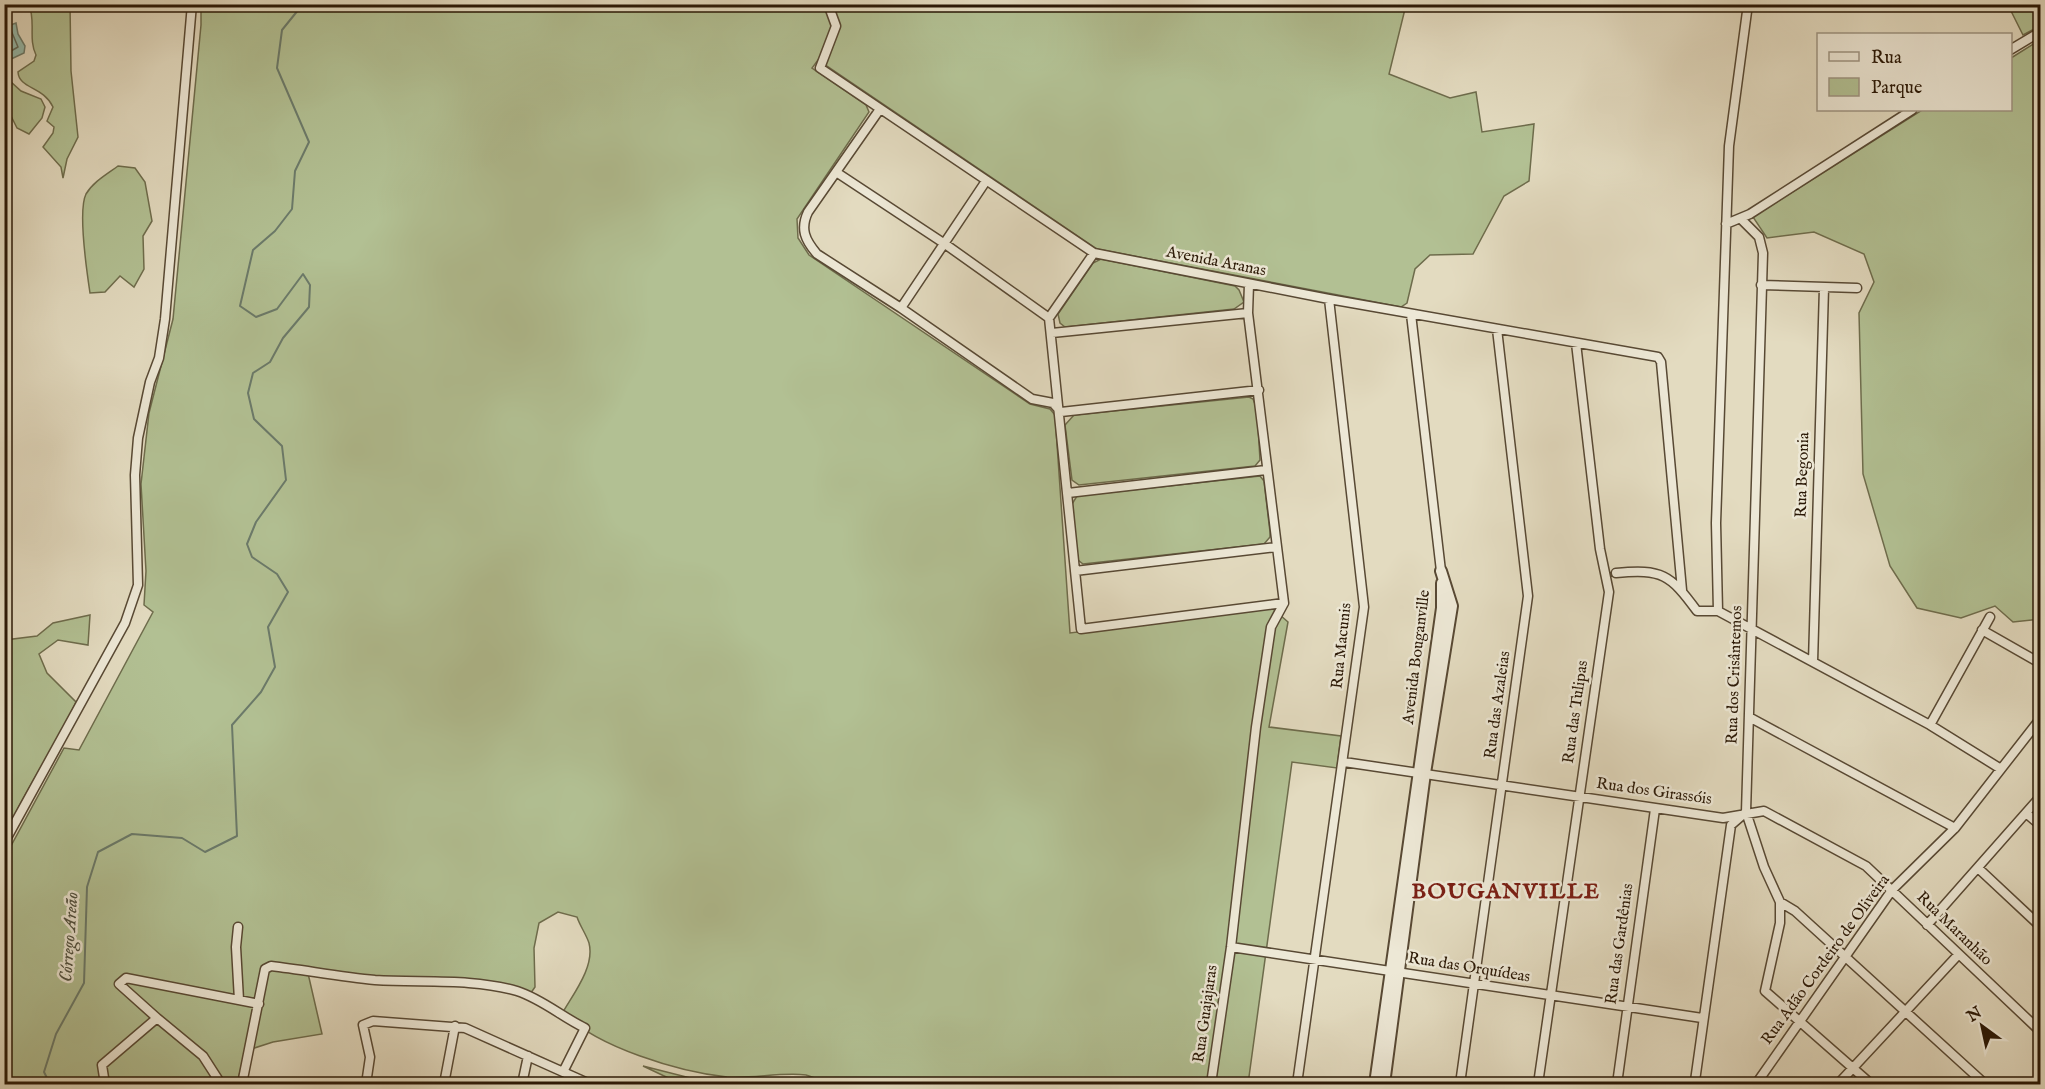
<svg xmlns="http://www.w3.org/2000/svg" width="2045" height="1089" font-family="'IM FELL English',serif">
<style>
.green{fill:#b2c093;stroke:#6e6c4c;stroke-width:1.5}
.water{fill:#96bcad;stroke:#6b7a6a;stroke-width:1.5}
.lines{fill:none;stroke-linecap:round;stroke-linejoin:round}
.shore{stroke:#606a5a;stroke-width:1.5}
.stream{stroke:#6b7a6a;stroke-width:2}
.minor-casing{stroke:#584934;stroke-width:11}
.tertiary-casing{stroke:#584934;stroke-width:14}
.minor{stroke:#ede8d6;stroke-width:8}
.tertiary{stroke:#ede8d6;stroke-width:10}
.labels{text-anchor:middle;dominant-baseline:central;stroke-width:5;stroke-linejoin:round;paint-order:stroke}
.street-label{font-size:16px;fill:#2a1806;stroke:#ede8d6}
.water-label{font-size:18px;font-style:italic;fill:#505140;stroke:#ede8d6}
.district-label{font-size:22px;font-weight:bold;letter-spacing:1.5px;fill:#7a1f14;stroke:#ede8d6}
</style>
<rect width="100%" height="100%" fill="#e3dbc0"/>
<filter id="stains"><feTurbulence type="fractalNoise" baseFrequency=".00333" numOctaves="4"/><feColorMatrix values="0 0 0 0 .2 0 0 0 0 .09 0 0 0 0 .02 0 0 0 .5 -.17"/></filter>
<radialGradient id="worn" r=".72"><stop offset=".6" stop-color="#630" stop-opacity="0"/><stop offset="1" stop-color="#630" stop-opacity=".3"/></radialGradient>
<path class="green" d="M29 5H70L71 71 78 137 67 159 63 178 61 167 43 147 53 133 54 127 47 121 53 107C43 86 19 89 18 72L34 61 36 55C28 39 36 21 29 5Z
M201 5H1406L1389 74 1450 98 1476 92 1482 132 1534 124 1529 181 1504 196 1473 254 1430 255 1415 269 1407 303 1401 307 1097 249 818 60 812 68 866 105 869 112 797 219 798 238 809 255 1030 404 1050 409 1055 415 1070 633 1272 608 1288 622 1269 727 1341 736 1337 768 1292 762 1248 1084H832C824 1082 814 1077 806 1075 780 1072 753 1079 727 1077 680 1072 595 1047 563 1012 574 993 595 966 589 943 586 934 580 926 577 917L558 912 539 923 534 948 535 987 528 997 488 983 398 980 307 969 322 1034 273 1042 245 1051 237 1084H5V857L64 748 79 750 153 612 144 605 146 571 141 484 149 413 173 319 201 25Z
M2008 5H2040V26L2023 35Z
M2040 40V619L2013 622 1995 606 1961 618 1917 608 1890 566 1863 474 1859 313 1874 282 1864 254 1814 232 1767 238 1753 217 1922 110H2010L2011 58Z
M10 81 21 91 41 99 45 107 42 118 29 134 17 128 9 112 5 113V83Z
M118 166 135 168 145 182 152 221 143 236 144 269 134 287 120 276 105 292 90 293C87 273 78 210 86 194 93 182 107 174 118 166Z
M1101 259 1235 286 1239 290 1244 302 1234 309 1065 327 1060 323 1058 314 1093 263Z
M1249 397 1253 399 1257 409 1260 460 1255 466 1079 485 1072 480 1065 425 1074 415Z
M1260 476 1264 481 1270 532V537L1264 544 1083 564 1078 560 1072 504 1077 496Z
M90 615 88 645 58 640 39 654 47 673 76 702C55 748 25 789 5 835V640L37 636 53 623Z
M643 1066 702 1081 745 1084 810 1081 818 1084H681Z"/>
<path class="water" d="M16 23 18 34 25 46 24 53 7 61 5 57V27Z"/>
<g class="lines">
<path class="shore" d="M4 55 18 47 8 23 11 4"/>
<path class="stream" d="M50 1084 44 1072 56 1034 84 983 87 887 98 852 132 834 182 838 205 852 237 836 232 725 261 692 275 667 268 627 288 592 277 574 252 557 247 544 256 522 286 480 282 446 254 419 248 393 253 373 270 362 283 338 309 307 310 285 303 274 277 309 256 317 240 306 253 250 275 231 292 209 295 171 309 142 277 68 282 30 303 4"/>
<defs>
<path id="minor" d="M828 4 836 26 820 68 1094 253 1329 299 1658 357 1661 362 1682 590
M2010 50 2040 32
M880 109 808 212C800 229 805 240 817 254L901 308 1032 399 1053 403 1061 412 1259 390
M836 172 945 244 1049 318
M1726 224 1750 214 1912 110
M1094 253 1049 318 1081 629 1284 603
M1761 285 1857 288
M901 308 986 181
M1411 314 1441 571
M1052 333 1248 313
M1068 493 1266 470
M1075 571 1276 547
M1616 573C1662 569 1670 574 1697 611H1718L1930 725 2001 769
M1718 611 1716 523 1729 146 1748 4
M1982 630 2040 663
M1813 662 1824 288
M1749 717 1955 828
M1930 725 1990 617
M1344 762 1723 818 1764 811 1866 866 2040 1031
M1746 812 1764 867 1780 902V923L1765 991 1871 1084
M2026 813 2040 825
M4 843 125 623 138 585 135 475 138 438 150 382 159 358 165 319 192 4
M1978 868 2040 926
M1780 902 1795 911 1985 1084
M1927 925 2040 797
M238 927 236 947 239 1000
M1231 947 1702 1018
M157 1018 203 1056 221 1084
M105 1084 102 1065 157 1018 119 984 126 978 259 1004
M242 1084 265 969 271 966C305 970 341 977 375 980 422 983 472 978 517 991 542 999 562 1017 585 1028L563 1072
M366 1084 370 1057 363 1025 373 1021 465 1028 590 1084
M444 1084 455 1026
M522 1084 528 1056
M1211 1084 1231 947 1256 727 1271 627 1284 603 1248 313 1249 284
M1297 1084 1364 607 1329 299
M1460 1084 1528 596 1497 329
M1538 1084 1609 592 1600 549 1576 343
M1617 1084 1655 809
M1687 1084 1695 1081 1731 825 1746 812 1763 253 1759 237 1741 219
M1756 1084 1892 890 1955 828 2040 719
M1838 1084 1958 955"/>
<path id="tertiary" d="M1375 1084 1442 608V583
M1384 1084 1425 773 1452 606 1441 571"/>
</defs>
<use href="#minor" class="minor-casing"/>
<use href="#tertiary" class="tertiary-casing"/>
<use href="#minor" class="minor"/>
<use href="#tertiary" class="tertiary"/>
</g>
<g class="labels">
<g class="street-label">
<text transform="translate(1216 262) rotate(11)">Avenida Aranas</text>
<text transform="translate(1803 475) rotate(-88)">Rua Begonia</text>
<text transform="translate(1342 646) rotate(-84)">Rua Macunis</text>
<text transform="translate(1417 657) rotate(-83)">Avenida Bouganville</text>
<text transform="translate(1735 675) rotate(-88)">Rua dos Crisântemos</text>
<text transform="translate(1498 705) rotate(-82)">Rua das Azaleias</text>
<text transform="translate(1576 712) rotate(-82)">Rua das Tulipas</text>
<text transform="translate(1654 792) rotate(8)">Rua dos Girassóis</text>
<text transform="translate(1954 929) rotate(44)">Rua Maranhão</text>
<text transform="translate(1620 944) rotate(-82)">Rua das Gardênias</text>
<text transform="translate(1826 960) rotate(-54)">Rua Adão Cordeiro de Oliveira</text>
<text transform="translate(1469 968) rotate(9)">Rua das Orquídeas</text>
<text transform="translate(1206 1014) rotate(-82)">Rua Guajajaras</text>
</g>
<g class="water-label">
<text transform="translate(70 937) rotate(-86)">Córrego Areão</text>
</g>
<g class="district-label">
<text x="1506" y="892">BOUGANVILLE</text>
</g>
</g>
<rect width="2045" height="1089" fill="none" stroke="#e3dbc0" stroke-width="24"/>
<rect x="6" y="6" width="2033" height="1077" fill="none" stroke="#2a1806" stroke-width="3"/>
<rect x="12" y="12" width="2021" height="1065" fill="none" stroke="#2a1806" stroke-width="1.5"/>
<rect x="1817" y="33" width="195" height="78" fill="#ede8d6" stroke="#9f9583" stroke-width="1.5"/>
<rect x="1829" y="52" width="30" height="9" fill="#ede8d6" stroke="#9f9583" stroke-width="1.5"/>
<text x="1871" y="63" font-size="18" fill="#2a1806">Rua</text>
<rect x="1829" y="78" width="30" height="18" fill="#b2c093" stroke="#9f9583" stroke-width="1.5"/>
<text x="1871" y="93" font-size="18" fill="#2a1806">Parque</text>
<g transform="translate(1982 1026) rotate(327)" stroke="#ede8d6" stroke-width="4.5" paint-order="stroke">
<path d="M0-4.5L10 22L0 15L-10 22Z" fill="#2a1806"/>
<text y="-9" font-size="16" font-weight="bold" text-anchor="middle" fill="#2a1806">N</text>
</g>
<rect width="100%" height="100%" filter="url(#stains)"/>
<rect width="100%" height="100%" fill="url(#worn)"/>
</svg>
